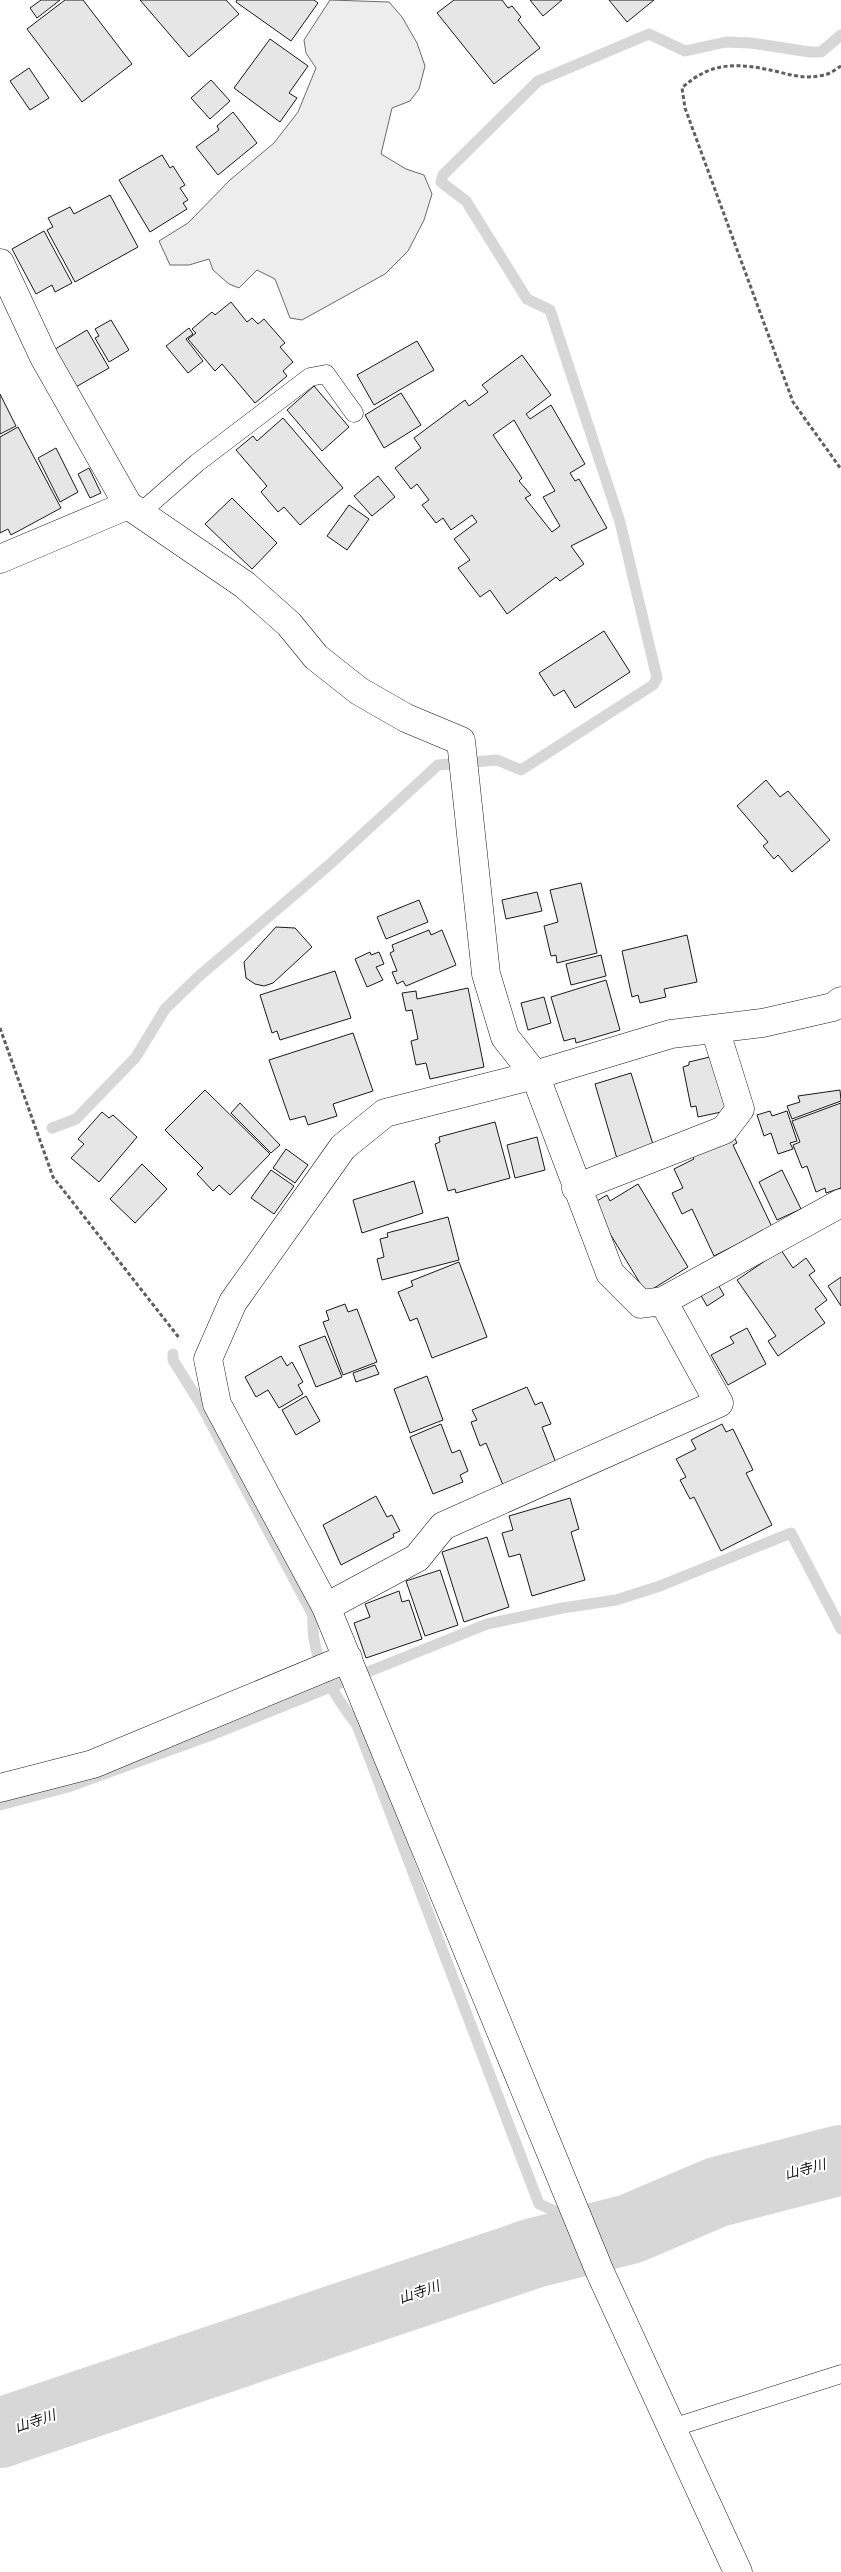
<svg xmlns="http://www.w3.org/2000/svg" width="841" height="2572" font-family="'Source Serif 4','Noto Sans JP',serif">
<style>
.built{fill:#ededed;stroke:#6a6a6a}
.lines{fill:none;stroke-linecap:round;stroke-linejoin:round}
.stream{stroke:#d7d7d7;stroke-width:11}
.river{stroke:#d7d7d7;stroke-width:70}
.building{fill:#e6e6e6;stroke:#1a1a1a;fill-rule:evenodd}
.service-casing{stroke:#1a1a1a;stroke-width:19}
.minor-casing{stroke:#1a1a1a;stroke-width:29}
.path{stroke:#5f5f5f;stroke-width:3;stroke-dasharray:4 2.5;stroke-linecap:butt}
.service{stroke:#fff;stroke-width:18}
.minor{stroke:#fff;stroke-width:28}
.labels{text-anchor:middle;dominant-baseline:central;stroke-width:4;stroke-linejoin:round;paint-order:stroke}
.water-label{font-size:14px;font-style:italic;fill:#1a1a1a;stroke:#fff}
</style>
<rect width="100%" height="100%" fill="#fff"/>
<path class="built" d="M330 0 389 2 402 17 417 43 425 66 419 89 410 101 392 108 381 154 406 169 424 175 432 194 424 220 408 251 385 274 302 320 290 318 275 279 257 270 239 288 229 284 213 270 209 259 189 265H170L159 241 188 223 230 180 274 143 298 112 316 68 306 53 304 40Z"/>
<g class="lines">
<path class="stream" d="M52 1128 76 1119 136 1057 165 1009 198 977 329 865 438 765 497 760 521 770 653 685 657 678 620 522 550 310 527 299 466 201 441 182 443 175 538 81 649 34 685 51 726 42 751 43 810 52H821L841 35
M173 1354V1360L200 1403 313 1615C310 1657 332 1693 357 1725L539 2204 608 2234
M0 1805 68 1787 214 1734 487 1624 562 1608 616 1600 660 1586 791 1533 841 1629"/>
<path class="river" d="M0 2433 534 2253 630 2229 717 2192 841 2160"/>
</g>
<path class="building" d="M41 0H60L37 18 30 8Z
M65 0H83L132 64 82 102 27 29Z
M140 0H226L239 14 189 57Z
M237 0H314L318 3 291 41 236 2Z
M454 0H502L508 8 512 6 521 17 518 20 540 48 494 84 437 13Z
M530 0H562L543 16Z
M609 0H654L627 22Z
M270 39 308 66 289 93 297 98 280 122 234 88Z
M29 68 49 98 30 110 10 81Z
M211 80 230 101 210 119 191 98Z
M233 112 257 143 218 175 196 147 219 130 217 126Z
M162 155 170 168 173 166 185 185 180 188 188 200 183 203 187 209 150 232 119 180Z
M110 195 138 247 75 282 47 230 53 227 48 218 70 207 74 214Z
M44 231 72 283 55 292 52 285 36 294 12 249Z
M231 302 247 322 252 318 258 324 264 319 285 343 280 347 293 362 283 371 287 376 255 403 222 364 215 371 188 339 196 333 192 329 212 312 215 315Z
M111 320 129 350 109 362 95 338 99 336 95 329Z
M189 328 193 334 186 339 203 361 188 373 166 346Z
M87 330 109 368 74 388 52 351Z
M417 341 434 370 374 405 357 375Z
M522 355 551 395 526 414 530 419 551 405 585 464 570 473 575 481 579 479 607 528 571 546 584 564 560 581 556 577 507 614 490 590 480 597 458 568 470 560 454 539 477 522 472 515 451 530 443 518 436 523 422 505 429 500 417 484 411 489 395 468 421 448 414 438 465 400 469 406 488 392 482 385ZM514 420 555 491 543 497 560 526 552 532 525 498 531 495 519 481 522 478 493 435Z
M314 386 349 427 322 451 287 410Z
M401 393 421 425 384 448 365 415Z
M0 394 16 426 0 434Z
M283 418 343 488 300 525 284 507 278 512 261 492 267 486 236 450 253 436 257 441Z
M18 427 61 508 11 535 8 529 0 533V437Z
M56 448 78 492 60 502 38 458Z
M89 468 101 493 90 498 78 474Z
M378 476 395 497 372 516 354 496Z
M232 498 277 543 252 569 205 524Z
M349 505 369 519 347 550 327 536Z
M604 631 630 672 575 708 564 690 554 696 539 673Z
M766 780 780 797 788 791 830 840 792 872 778 855 774 859 763 846 768 842 737 806Z
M581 883 597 953 557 963 556 955 551 956 544 926 558 922 550 890Z
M537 892 542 911 506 919 502 900Z
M419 900 428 922 386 939 377 917Z
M276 927 295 928 312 947 273 983 264 986 255 984 246 978 244 962Z
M429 930 431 935 442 930 456 965 406 986 403 981 397 984 392 972 397 971 390 953 394 951 392 945Z
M687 935 697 982 664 989 666 997 640 1003 638 995 632 997 622 951Z
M370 952 371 955 379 952 384 964 376 967 383 980 367 987 355 959Z
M601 955 606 976 571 985 566 964Z
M335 971 351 1018 280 1040 277 1031 272 1033 260 995Z
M606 980 620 1030 576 1043 575 1038 564 1041 551 997Z
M468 988 484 1067 430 1079 426 1063 416 1065 411 1041 418 1039 412 1010 406 1011 402 993 416 991 417 999Z
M544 997 551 1023 528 1030 521 1003Z
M353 1033 373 1091 333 1104 337 1116 308 1125 305 1116 290 1120 269 1060Z
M714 1056 726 1111 698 1117 696 1106 691 1107 683 1067 689 1065V1062Z
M631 1073 655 1151 618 1162 595 1084Z
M205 1090 270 1154 230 1195 219 1185 213 1191 197 1174 203 1168 165 1130Z
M840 1090 841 1101 792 1119 787 1106 800 1102 798 1096Z
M240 1103 280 1145 271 1153 231 1113Z
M841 1103V1188L826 1193 825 1188 816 1192 807 1166 802 1168 793 1145 800 1142 792 1121Z
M770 1111 772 1116 787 1111 797 1141 790 1143 793 1149 778 1154 771 1133 764 1136 757 1115Z
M102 1112 109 1118 113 1115 137 1137 99 1182 71 1158 84 1144 78 1139Z
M495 1122 510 1178 456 1193 455 1189 448 1191 435 1144 440 1142 439 1137Z
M730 1129 737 1143 733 1145 772 1227 714 1256 692 1209 682 1214 672 1193 683 1188 674 1169 694 1159 689 1149Z
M537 1137 545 1170 515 1178 507 1145Z
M286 1149 308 1165 295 1183 273 1168Z
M142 1164 167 1189 135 1223 110 1199Z
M271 1170 294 1186 274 1214 251 1198Z
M782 1170 801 1209 777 1220 759 1182Z
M414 1181 423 1213 362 1233 353 1200Z
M638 1184 688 1267 646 1293 592 1204 607 1195 610 1201Z
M448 1217 459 1260 382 1280 377 1259 384 1257 380 1239 388 1237 387 1233Z
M781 1250 793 1268 806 1258 815 1271 809 1275 827 1300 815 1309 825 1323 778 1356 768 1341 776 1336 737 1280Z
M459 1262 487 1337 432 1358 417 1318 410 1321 398 1292 413 1286 411 1281Z
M841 1277V1306L828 1286Z
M716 1281 724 1295 707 1306 699 1292Z
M345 1304 348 1312 357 1309 377 1362 343 1375 323 1322 329 1320 326 1311Z
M747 1328 766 1364 728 1385 711 1355 734 1343 730 1337Z
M325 1336 342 1377 316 1387 299 1346Z
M281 1356 287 1366 292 1362 303 1382 298 1385 303 1394 279 1408 268 1390 256 1397 245 1377Z
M375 1365 379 1374 356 1382 353 1373Z
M427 1376 443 1420 410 1433 394 1389Z
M527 1387 535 1405 542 1402 551 1424 542 1427 556 1463 503 1485 486 1443 480 1446 471 1422 477 1420 472 1410Z
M306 1396 320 1421 296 1435 282 1410Z
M441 1424 452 1453 460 1450 468 1471 460 1475 463 1482 433 1494 410 1437Z
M722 1424 726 1432 733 1429 753 1470 746 1473 772 1525 721 1551 694 1497 690 1499 680 1480 686 1477 676 1459 696 1449 691 1440Z
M376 1496 387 1517 392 1515 400 1531 393 1534 394 1537 341 1565 323 1525Z
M570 1498 579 1529 571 1532 585 1580 532 1596 520 1554 509 1557 502 1533 513 1530 509 1516Z
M487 1537 509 1607 464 1622 442 1552Z
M440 1570 458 1625 425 1636 406 1581Z
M399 1591 402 1602 409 1600 422 1639 366 1658 354 1623 370 1617 365 1604Z"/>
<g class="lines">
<defs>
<path id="service" d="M140 513 197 463 310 377 326 374 354 413
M672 2428 841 2374"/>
<path id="minor" d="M0 263 44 357 128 505 245 585 289 624 316 657 359 691 406 718 461 741 486 974 505 1037 535 1075 610 1273 641 1304 663 1301 841 1203
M0 559 128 505
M576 1188 724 1130 740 1109 715 1029
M326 1607 417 1558 443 1526 719 1403 663 1301
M0 1788 93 1764 348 1658
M738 2572 600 2272 326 1607 217 1404 208 1359 233 1302 343 1147 385 1113 535 1075 671 1034 762 1023 833 1007 841 1001"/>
</defs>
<use href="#service" class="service-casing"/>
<use href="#minor" class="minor-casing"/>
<path class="path" d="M841 66C836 69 830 74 824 75 808 79 794 76 779 72 741 63 712 60 682 88L685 108 793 402 841 469
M0 1028 53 1177 180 1339"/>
<use href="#service" class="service"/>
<use href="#minor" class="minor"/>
</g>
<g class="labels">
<g class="water-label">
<text transform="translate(805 2169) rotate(-15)">山寺川</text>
<text transform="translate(419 2292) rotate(-19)">山寺川</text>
<text transform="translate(35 2421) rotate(-19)">山寺川</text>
</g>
</g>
</svg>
